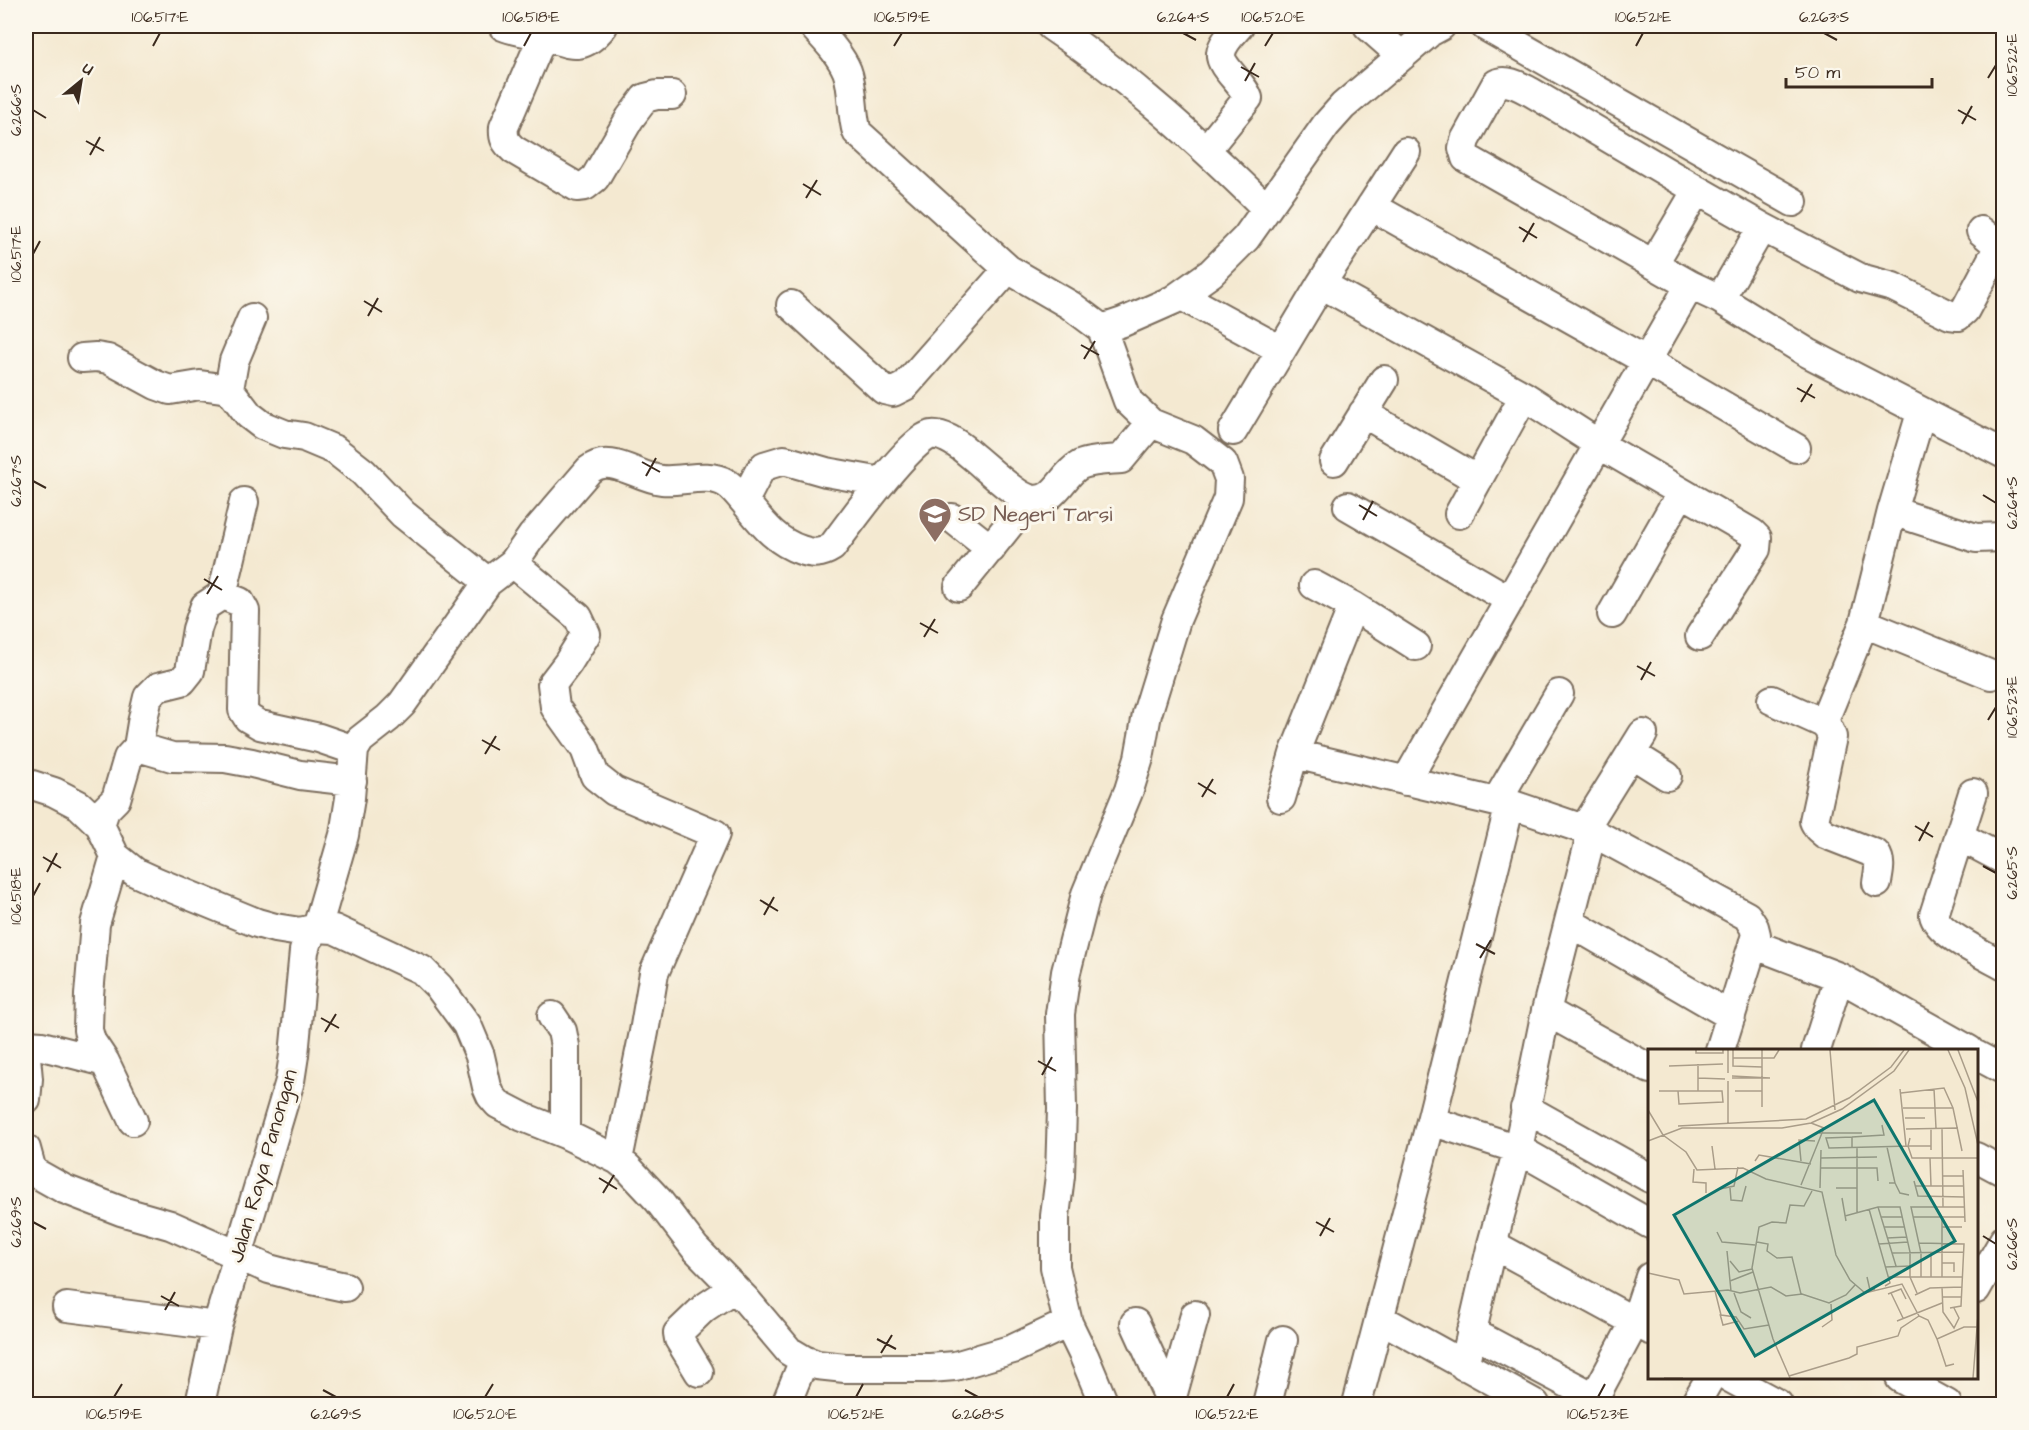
<svg xmlns="http://www.w3.org/2000/svg" width="2029" height="1430" font-family="'Architects Daughter',sans-serif">
<style>
.lines{fill:none;stroke-linecap:round;stroke-linejoin:round}
.minor-casing{stroke:#7c6d5d;stroke-width:32}
.minor{stroke:#fff;stroke-width:28}
.ticks{fill:none;stroke:#3b2a1e;stroke-width:2}
.labels{text-anchor:middle;dominant-baseline:central;stroke-width:6;stroke-linejoin:round;paint-order:stroke}
.education-label{font-size:21px;fill:#785e54;stroke:#fbf7ec;text-anchor:start}
.street-label{font-size:21px;fill:#3b2a1e;stroke:#fbf7ec}
.inset-road{fill:none;stroke:#aa9d89;stroke-width:1.5}
.view{fill:#0f766e;fill-opacity:0.15;stroke:#0f766e;stroke-width:3}
.inset-edge{fill:none;stroke:#3b2a1e;stroke-width:3}
.neatline{fill:none;stroke:#3b2a1e;stroke-width:2}
.ticks-label{font-size:15px;text-anchor:middle;fill:#3b2a1e}
</style>
<rect width="100%" height="100%" fill="#fbf7ec"/>
<filter id="ink" filterUnits="userSpaceOnUse"><feTurbulence type="fractalNoise" baseFrequency=".0167" numOctaves="2"/><feDisplacementMap in="SourceGraphic" scale="12" xChannelSelector="R" yChannelSelector="G"/><feConvolveMatrix kernelMatrix="1 2 1 2 8 2 1 2 1" color-interpolation-filters="sRGB"/></filter>
<filter id="wash" filterUnits="userSpaceOnUse"><feTurbulence type="fractalNoise" baseFrequency=".008" numOctaves="4" result="noise"/><feDisplacementMap in="SourceGraphic" scale="24" xChannelSelector="R" yChannelSelector="G"/><feGaussianBlur stdDeviation="1.35" result="paint"/><feColorMatrix in="noise" values="0 0 0 0 0 0 0 0 0 0 0 0 0 0 0 0 0 1.4 0 .05"/><feComposite in="paint" operator="in"/></filter>
<g filter="url(#wash)">
<rect width="100%" height="100%" fill="#f4e9d1"/>
</g>
<g filter="url(#ink)">
<g class="lines">
<defs>
<path id="minor" d="M503 26C515 31 528 32 540 35 569 42 580 55 603 26
M813 26C825 39 840 54 847 71 854 89 851 113 857 132L1008 269 1070 305 1102 329 1128 401 1151 423 1193 440 1223 463 1229 479 1228 498 1176 620 1147 714 1139 758 1129 790 1086 894 1066 972 1060 1014 1062 1109 1060 1176 1055 1216V1267L1068 1323 1084 1356 1104 1404
M1051 26C1129 78 1199 142 1266 208
M1368 26 1402 56
M1485 26 1793 202
M543 36 504 127C503 138 505 142 514 150L577 187 585 186 595 178 630 118 645 98 657 95H672
M1206 150 1248 98C1244 84 1219 66 1221 54 1222 43 1233 33 1239 26
M1697 190 1762 227 1860 278 1893 287 1950 315 1958 316 1965 310 1998 248 1994 242 1981 231
M1371 206 1645 360 1796 448
M1654 263 1697 190 1531 92C1521 87 1507 78 1496 84L1465 140 1463 148 1466 158 1690 285 1720 299 1808 353 2004 454
M1321 284 1524 396 1600 445 1752 533 1757 538 1756 549 1700 636
M1180 295 1281 350
M1720 299 1762 227
M791 305 884 390 893 392 905 386 1008 269
M252 318 234 361 229 389 249 415 262 425 284 434 304 437 335 450 363 472 403 514 488 582
M1102 329 1123 322 1173 300 1211 273 1246 238 1326 125 1343 106 1430 32 1441 26
M82 358 96 357 108 359 156 385 170 390 200 385 229 389
M1363 413 1478 480
M1233 431 1321 284 1406 152
M1334 461 1384 380
M744 501 759 472 764 466 784 460 826 472 882 482
M1348 506 1510 600
M1892 511 1976 538 2004 537
M1459 514 1524 396
M952 518 991 549
M513 563 578 617 586 634 568 663 552 684 555 707 585 749 595 776 614 791 715 834 654 973 644 1032 618 1160
M1314 585 1353 606 1416 646
M959 587 1030 499
M222 595 240 602 245 611 243 710 248 718 260 725 319 738 354 750
M1612 614 1681 493
M1864 623 1991 675
M1772 700 1823 723 1864 623 1892 511 1921 413
M1823 723 1828 728 1832 737 1814 821 1818 828 1825 834 1876 854C1882 863 1878 874 1877 883
M138 747 172 757 225 758 252 763 300 775 352 781
M1294 754 1496 802 1510 804 1592 832 1747 916 1754 927 1756 935 1720 1050
M1632 754 1667 776
M1406 781 1690 285
M26 783 54 792 79 805 100 825 115 856 135 872 157 882 257 923 275 928 300 932 317 928 334 929 422 970 439 987 467 1025 480 1056 487 1087 491 1096 498 1104 523 1117 565 1134 618 1160 628 1168 658 1200 695 1248 746 1300 789 1351 804 1360 817 1365 845 1368H930L955 1366 1013 1349 1068 1323
M1973 793 1934 915C1937 933 1987 956 2004 966
M1281 798 1294 754 1353 606
M1496 802 1559 694
M100 825 105 810 116 799 128 758 138 747 142 723 148 697 158 687 182 681 190 671 197 629 205 606 222 595 244 502
M1584 829 1643 734
M1959 836 2004 860
M115 856 95 924 89 995 88 1030 91 1041 105 1062 133 1121
M1569 922 1731 1016
M1753 944 1839 977
M1546 1011 1650 1069
M552 1016 562 1031 565 1046V1134
M26 1045 42 1046 105 1062
M1816 1050 1839 977 1969 1050
M1976 1055 2004 1070
M26 1057 28 1079 26 1100
M1525 1108 1650 1178
M1431 1121 1518 1149 1650 1224
M26 1149 32 1171 64 1189 121 1211 170 1225 269 1269 303 1278 345 1287
M1976 1157 2004 1172
M1492 1244 1650 1330
M1976 1289 2004 1240
M67 1307 217 1326
M1381 1319 1535 1404
M1135 1323 1171 1402
M1471 1332 1594 1397
M1464 1366 1492 1244 1518 1149 1546 1011 1592 832
M699 1372 679 1339 678 1333 704 1308 734 1288
M1730 1378 1778 1404
M1900 1378 1947 1404
M200 1404 217 1326 290 1081 294 1055 304 951 307 941 317 928 344 835 350 798 354 750 360 740 388 718 402 704 488 582 513 563 532 536 589 470C610 452 638 478 662 480 682 482 708 472 726 483 733 487 738 494 743 500 761 521 774 541 801 550 813 554 821 554 832 547 847 527 911 438 931 435 944 433 962 447 971 455 985 466 1014 495 1030 499 1055 505 1062 474 1080 465 1092 460 1109 460 1121 459L1151 423
M786 1404 804 1360
M1170 1404 1195 1315
M1267 1404 1283 1340
M1357 1404 1431 1121 1510 804
M1591 1404 1635 1322 1650 1277
M1695 1404 1710 1378"/>
</defs>
<use href="#minor" class="minor-casing"/>
<use href="#minor" class="minor"/>
</g>
</g>
<path class="ticks" d="M1183 33 1196 40M1824 33 1837 40M153 46 160 33M524 46 531 33M894 46 902 33M1265 46 1273 33M1636 46 1643 33M1241 67 1259 77M1988 78 1996 65M1245 81 1255 63M33 110 46 118M1958 110 1976 120M1962 124 1972 106M86 141 104 151M90 155 100 137M803 184 821 195M806 198 817 180M1519 227 1537 238M1523 242 1534 223M33 254 40 241M364 301 382 312M368 316 378 298M1081 345 1099 355M1084 359 1095 341M1797 388 1815 398M1801 402 1812 384M642 462 660 472M646 476 656 458M33 481 46 488M1983 495 1996 503M1359 505 1377 516M1363 520 1373 501M204 579 222 590M207 594 218 576M920 623 938 633M924 637 935 619M1637 666 1655 676M1641 680 1651 662M1988 720 1996 707M482 740 500 750M485 754 496 736M1198 783 1216 794M1202 797 1213 779M1915 826 1933 837M1919 841 1929 822M43 857 61 868M1983 866 1996 873M47 872 57 853M33 896 40 883M760 900 778 911M764 915 774 897M1476 944 1495 954M1480 958 1491 940M321 1018 339 1028M325 1032 336 1014M1038 1061 1056 1071M1042 1075 1052 1057M599 1178 617 1189M603 1193 614 1175M33 1222 46 1229M1316 1222 1334 1232M1320 1236 1330 1218M1983 1236 1996 1244M161 1296 179 1306M165 1310 175 1292M877 1339 896 1349M881 1353 892 1335M323 1390 336 1397M965 1390 978 1397M114 1397 122 1384M485 1397 493 1384M856 1397 863 1384M1227 1397 1234 1384M1598 1397 1605 1384"/>
<defs>
<symbol id="school-pin" viewBox="-11 -11 22 30"><path d="M0 17L-7.5 6A9.5 9.5 0 1 1 7.5 6Z" fill="#8d6e63" stroke="#fbf7ec"/><path d="M0-5L7-2L0 1L-7-2ZM-4 1L0 2.5L4 1V4Q0 6-4 4Z" fill="#fff"/></symbol>
</defs>
<g fill-rule="evenodd">
<use href="#school-pin" x="916" y="495" width="38" height="52"/>
</g>
<g class="labels">
<g class="education-label">
<text x="958" y="514">SD Negeri Tarsi</text>
</g>
<g class="street-label">
<text transform="translate(263 1166) rotate(-74)">Jalan Raya Panongan</text>
</g>
</g>
<g transform="translate(1648 1049)">
<rect width="330" height="330" fill="#f4e9d1"/>
<path class="inset-road" d="M48 1V4H75V1M85 1V17L114 18M182 1 187 61M300 1 317 39 330 96M310 1 330 53M85 9H126L131 1M50 15V42M21 17 75 15M80 24V1M50 29 77 30M84 29H122L84 27M80 32V76M252 40 258 97M286 40 288 79M11 42H74L75 53 31 55 30 42M87 42H114M253 44 296 39 305 59 314 102M114 58V1M255 59H305M0 61 15 86 38 103 49 121 95 119 118 130 174 143 188 206 202 231 217 244 254 235 271 267 280 271 289 290 316 278H329M257 69H277M30 77 158 70 201 49 243 18 256 1M283 79V101M294 79 295 158M258 80 310 79M171 84H214M204 88 236 86 234 76M262 89 260 97H283M0 92 34 79H134L163 74 194 60 246 22 261 1M64 97 67 120M204 98V88L178 89 181 99 224 98 260 97 264 109H330M209 98V163M239 98 247 134H241M173 109 229 108M282 109 283 137M107 112 111 106 163 115M153 112 151 91 167 92M172 119H229L230 132M46 120 45 133 58 134V144M315 121 317 173M295 127H315M266 132 270 147 316 148M247 134 252 144 261 146M153 136 176 79 163 74M267 137H316M82 139 83 151 94 152 98 137M172 139 173 101M188 139H209M72 140 86 137 90 118M194 149 198 172M230 158 248 217M221 160 242 234 237 237M197 167 230 158H252L262 203V228L269 244M233 168H254M265 168H317M294 168V228M236 178H257M294 178H314M69 183 74 193 107 196M239 189 259 188M109 193 120 195 119 202 129 209 144 208 153 245M271 194 316 195 313 257 302 259M231 195 260 193M79 202 83 242M283 203V228M244 204 316 203M82 212 91 223 104 220M294 214H306V223M237 218 263 217M0 224 31 231 36 245 80 241 92 244 123 238 138 247 154 245 181 254 198 246 207 236M219 228 222 241 227 240M240 228H315M273 228V204L263 158H316M82 232 105 223M294 238 295 263 306 279 311 269 306 259M67 242 73 266 88 268 96 280 121 276M86 244 93 263 103 269M243 244 255 269M240 245 253 240 258 250M267 246 282 239 314 238M294 248H314M72 265 75 276 91 272M249 272 294 254M174 278 184 271 183 255M289 290 298 317 306 315M141 327 201 309 209 305V298L250 287 253 279 271 267M16 329H35M142 329 125 290 104 219 111 178 124 173 138 174 142 156 156 157 164 142M325 329 330 266"/>
<path class="view" d="M226 51 307 192 107 307 26 166Z"/>
<rect width="330" height="330" class="inset-edge"/>
</g>
<rect width="2029" height="1430" fill="none" stroke="#fbf7ec" stroke-width="66"/>
<g transform="translate(81 81) rotate(30)" stroke="#fbf7ec" stroke-width="4.5" paint-order="stroke">
<path d="M0-4.5L10 22L0 15L-10 22Z" fill="#3b2a1e"/>
<text y="-9" font-size="16" font-weight="bold" text-anchor="middle" fill="#3b2a1e">U</text>
</g>
<path d="M1786 78v9h146v-9" fill="none" stroke="#3b2a1e" stroke-width="3"/>
<text x="1795" y="78" font-size="18" fill="#3b2a1e" stroke="#fbf7ec" stroke-width="4.5" paint-order="stroke">50 m</text>
<rect x="33" y="33" width="1963" height="1364" class="neatline"/>
<g class="ticks-label">
<text x="160" y="22">106.517°E</text>
<text x="531" y="22">106.518°E</text>
<text x="902" y="22">106.519°E</text>
<text x="1183" y="22">6.264°S</text>
<text x="1273" y="22">106.520°E</text>
<text x="1643" y="22">106.521°E</text>
<text x="1824" y="22">6.263°S</text>
<text transform="translate(2012 65) rotate(-90)" y="5">106.522°E</text>
<text transform="translate(16 110) rotate(-90)" y="5">6.266°S</text>
<text transform="translate(16 254) rotate(-90)" y="5">106.517°E</text>
<text transform="translate(16 481) rotate(-90)" y="5">6.267°S</text>
<text transform="translate(2012 503) rotate(-90)" y="5">6.264°S</text>
<text transform="translate(2012 707) rotate(-90)" y="5">106.523°E</text>
<text transform="translate(2012 873) rotate(-90)" y="5">6.265°S</text>
<text transform="translate(16 896) rotate(-90)" y="5">106.518°E</text>
<text transform="translate(16 1222) rotate(-90)" y="5">6.269°S</text>
<text transform="translate(2012 1244) rotate(-90)" y="5">6.266°S</text>
<text x="114" y="1419">106.519°E</text>
<text x="336" y="1419">6.269°S</text>
<text x="485" y="1419">106.520°E</text>
<text x="856" y="1419">106.521°E</text>
<text x="978" y="1419">6.268°S</text>
<text x="1227" y="1419">106.522°E</text>
<text x="1598" y="1419">106.523°E</text>
</g>
</svg>
